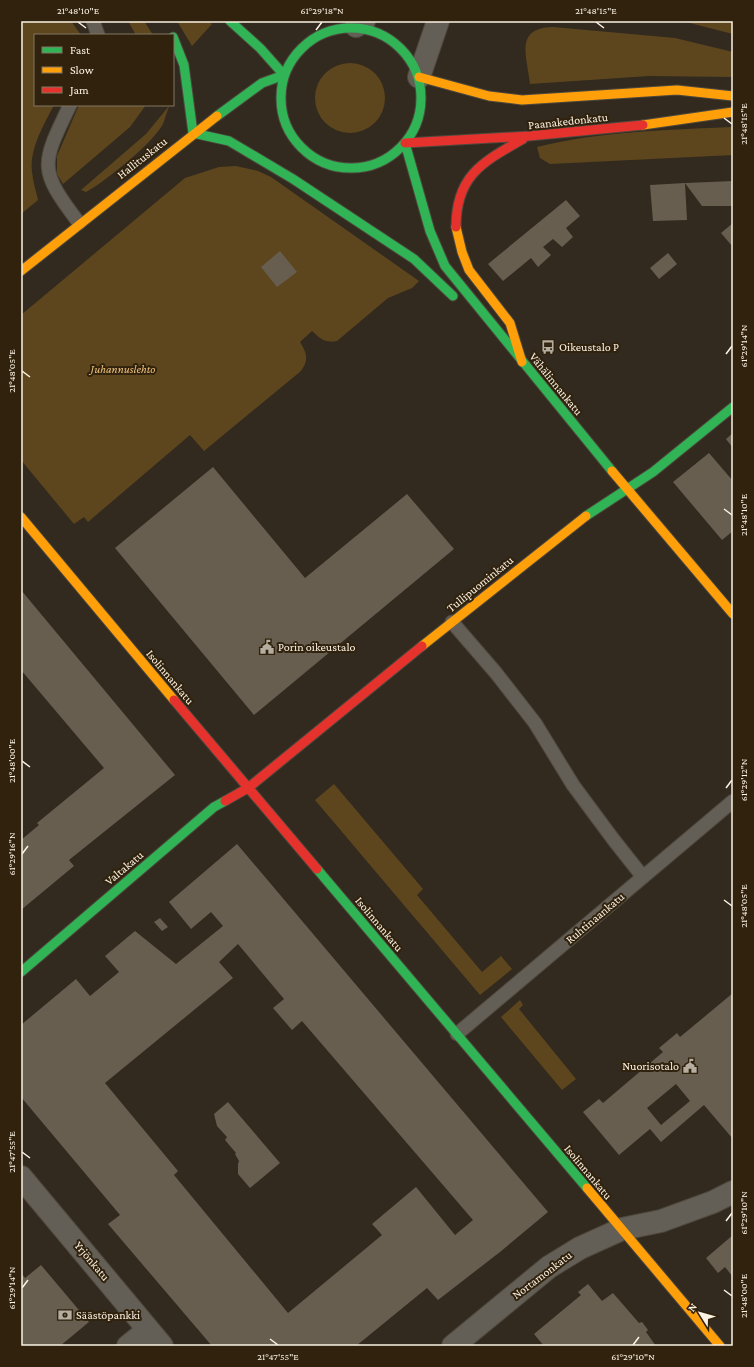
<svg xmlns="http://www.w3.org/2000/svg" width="754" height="1367" font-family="'Crimson Pro',serif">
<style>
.green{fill:#5d461e}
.building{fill:#675e50;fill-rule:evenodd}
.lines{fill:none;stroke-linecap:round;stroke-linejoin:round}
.lane-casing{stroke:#4e483e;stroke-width:15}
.street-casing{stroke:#4e483e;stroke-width:24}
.fast-casing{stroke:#4e483e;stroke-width:11}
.slow-casing{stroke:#4e483e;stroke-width:11}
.jam-casing{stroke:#4e483e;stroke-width:11}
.lane{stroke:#645f56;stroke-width:13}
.street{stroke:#645f56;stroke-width:22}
.fast{stroke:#30b455;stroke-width:9}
.slow{stroke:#ff9f0a;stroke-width:9}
.jam{stroke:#e5322d;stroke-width:9}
.ticks{fill:none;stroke:#fcf3e5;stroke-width:1.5}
.labels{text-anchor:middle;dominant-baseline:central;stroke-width:4;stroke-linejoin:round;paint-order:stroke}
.street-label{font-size:12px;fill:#fcf3e5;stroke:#30220c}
.poi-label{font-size:12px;fill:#fcf3e5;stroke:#30220c;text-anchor:start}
.park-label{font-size:12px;font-style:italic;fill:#f0c37e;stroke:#30220c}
.neatline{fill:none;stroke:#fcf3e5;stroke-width:1.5}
.ticks-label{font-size:10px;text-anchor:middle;fill:#fcf3e5}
</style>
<rect width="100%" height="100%" fill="#322a1e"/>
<path class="green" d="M21 21H71L81 35H35V105H54C44 124 29 150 32 172 33 182 36 191 38 200L21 214Z
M128 21H144L153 35H136Z
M177 21H208L212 24 192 46Z
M682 21H733V34Z
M553 27 675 38 733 52V77L649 76 530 84C527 56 514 28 553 27Z
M315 98a35 35 0 1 1 70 0a35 35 0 1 1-70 0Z
M79 105H146L130 127 63 184 57 174V156Z
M169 106C167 112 165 118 163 124 153 143 105 182 86 192L81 190 146 134Z
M733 127V155L550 164 540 158 537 147C601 131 667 130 733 127Z
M236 166 258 171 271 177 419 281 412 288 388 298 337 341C324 343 321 339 312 331L300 342C307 353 309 360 301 371L204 451 190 435 88 522 84 517 74 524 21 460V315L185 178 219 167Z
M334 784 423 889 417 895 482 972 501 956 512 969 480 995 315 800Z
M520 1000 523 1005 519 1009 576 1079 562 1090 501 1017Z"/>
<path class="building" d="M733 181V206H702L685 183 687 220 653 221 650 185 685 183Z
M566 200 580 216 566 228 573 237 562 247 553 239 543 247 551 255 538 267 531 258 503 281 488 264Z
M733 223V247L721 233Z
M280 251 297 272 277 287 261 267Z
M668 253 677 264 659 279 650 268Z
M733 433V448L726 439Z
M709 453 733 481V531L722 540 673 482Z
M213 467 305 578 407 494 454 549 254 715 115 548Z
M21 590 175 775 69 860 74 866 21 910V840L39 825 37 823 104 768 21 670Z
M237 844 548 1212 500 1252 438 1300 427 1288 356 1346H212L108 1224 120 1215 21 1097V1025L76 979 90 996 119 972 105 956 135 931 176 964 223 926 211 912 191 929 169 902ZM238 944 284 999 273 1008 292 1030 302 1021 473 1220 455 1235 416 1187 372 1224 382 1235 288 1313 174 1175 178 1171 105 1083 233 978 219 962Z
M160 918 168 927 162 931 154 922Z
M733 993V1139L704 1105 661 1142 650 1129 619 1155 583 1112 599 1099 603 1103 663 1052 659 1048 677 1033 680 1037ZM676 1084 690 1101 661 1125 647 1108Z
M228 1102 280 1163 250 1188 238 1174V1164L239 1161 235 1154 236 1153 225 1140 227 1137 217 1126 214 1114Z
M733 1235V1277L725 1267 718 1273 706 1258Z
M41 1265 89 1322 60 1346H21V1273L25 1278Z
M588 1284 602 1301 613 1293 639 1323 642 1322 648 1330 646 1332 656 1346H544L534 1334 581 1295 578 1292Z"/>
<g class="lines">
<defs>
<path id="lane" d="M93 21 98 35
M70 105C41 165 38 169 79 223
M452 622 496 673 535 723 573 785 613 839 643 877
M457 1034 733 801"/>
<path id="street" d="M356 26 364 21
M419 77 438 21
M21 1177 162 1346
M128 1346 148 1330
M453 1346 549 1267 580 1248 622 1229 661 1221 713 1202 733 1192"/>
<path id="fast" d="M230 21 260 48 284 75
M281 98a70 70 0 1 1 140 0a70 70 0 1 1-140 0Z
M173 37 184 65 193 133
M217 116 262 83 284 75
M193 133 229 141 293 179 414 259 453 296
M405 143 430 231 445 266 612 471
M586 516 653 472 733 407
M317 869 587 1188
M21 972 214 807 225 801"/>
<path id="slow" d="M419 77 489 96 522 100 677 90 733 96
M643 125 733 112
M456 227 462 252 469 270 510 323 522 362
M21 271 217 116
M612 471 733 614
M21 517 174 700
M422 646 586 516
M587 1188 720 1346"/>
<path id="jam" d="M405 143 529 136 643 125
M456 227C456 175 483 162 523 139
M174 700 317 869
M225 801 248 788 422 646"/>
</defs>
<use href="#lane" class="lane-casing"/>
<use href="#street" class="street-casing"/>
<use href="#fast" class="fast-casing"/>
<use href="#slow" class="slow-casing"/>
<use href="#jam" class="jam-casing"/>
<use href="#lane" class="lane"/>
<use href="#street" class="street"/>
<use href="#fast" class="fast"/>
<use href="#slow" class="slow"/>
<use href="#jam" class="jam"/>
</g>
<path class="ticks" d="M78 22 86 28M596 22 604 28M316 30 322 22M724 118 732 124M726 354 732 346M22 371 30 377M724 509 732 515M22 761 30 767M726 788 732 780M22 854 28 846M724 900 732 906M22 1152 30 1158M726 1221 732 1213M22 1288 28 1280M724 1290 732 1296M270 1339 278 1345M633 1345 639 1337"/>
<defs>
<symbol id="bus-bare" viewBox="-9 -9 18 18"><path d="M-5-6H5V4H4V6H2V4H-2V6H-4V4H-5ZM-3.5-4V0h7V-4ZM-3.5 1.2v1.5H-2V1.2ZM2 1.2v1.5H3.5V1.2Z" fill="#b5ad9f" stroke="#30220c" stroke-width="2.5" paint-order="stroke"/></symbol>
<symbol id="civic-bare" viewBox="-9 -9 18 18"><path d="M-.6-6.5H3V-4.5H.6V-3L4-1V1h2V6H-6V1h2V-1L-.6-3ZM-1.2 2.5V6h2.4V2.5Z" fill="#b5ad9f" stroke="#30220c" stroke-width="2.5" paint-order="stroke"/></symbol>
<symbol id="bank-bare" viewBox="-9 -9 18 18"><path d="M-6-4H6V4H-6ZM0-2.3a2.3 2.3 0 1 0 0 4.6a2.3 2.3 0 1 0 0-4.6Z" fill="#b5ad9f" stroke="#30220c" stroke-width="2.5" paint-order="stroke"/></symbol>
</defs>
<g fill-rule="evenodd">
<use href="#bus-bare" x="538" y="337" width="20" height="20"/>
<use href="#civic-bare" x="257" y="637" width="20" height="20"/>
<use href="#civic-bare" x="680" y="1056" width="20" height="20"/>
<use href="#bank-bare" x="55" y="1305" width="20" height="20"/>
</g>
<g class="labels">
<g class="street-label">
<text transform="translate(568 121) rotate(-6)">Paanakedonkatu</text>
<text transform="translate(142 158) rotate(-38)">Hallituskatu</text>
<text transform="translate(556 384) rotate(51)">Vähälinnankatu</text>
<text transform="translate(480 584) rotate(-39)">Tullipuominkatu</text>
<text transform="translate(170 677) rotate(50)">Isolinnankatu</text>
<text transform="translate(124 868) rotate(-40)">Valtakatu</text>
<text transform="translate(595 918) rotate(-40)">Ruhtinaankatu</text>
<text transform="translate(379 924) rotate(50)">Isolinnankatu</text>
<text transform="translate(588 1172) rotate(50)">Isolinnankatu</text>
<text transform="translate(92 1261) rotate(50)">Yrjönkatu</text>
<text transform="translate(542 1275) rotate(-37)">Nortamonkatu</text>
</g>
<g class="poi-label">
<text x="559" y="347">Oikeustalo P</text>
<text x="278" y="647">Porin oikeustalo</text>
<text x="679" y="1066" text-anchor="end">Nuorisotalo</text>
<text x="76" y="1315">Säästöpankki</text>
</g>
<g class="park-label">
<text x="123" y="369">Juhannuslehto</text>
</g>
</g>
<rect width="754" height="1367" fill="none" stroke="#30220c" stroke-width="44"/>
<rect x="34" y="34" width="140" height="72" fill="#30220c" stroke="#827663"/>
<rect x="42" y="47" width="20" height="6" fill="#30b455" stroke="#827663"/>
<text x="70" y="54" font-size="12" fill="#fcf3e5">Fast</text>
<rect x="42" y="67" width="20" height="6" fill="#ff9f0a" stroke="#827663"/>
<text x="70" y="74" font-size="12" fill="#fcf3e5">Slow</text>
<rect x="42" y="87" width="20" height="6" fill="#e5322d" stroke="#827663"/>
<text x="70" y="94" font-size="12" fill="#fcf3e5">Jam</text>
<g transform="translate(700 1313) rotate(307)" stroke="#30220c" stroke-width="3" paint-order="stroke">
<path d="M0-3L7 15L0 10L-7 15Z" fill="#fcf3e5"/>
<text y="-6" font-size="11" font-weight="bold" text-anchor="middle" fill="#fcf3e5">N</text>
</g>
<rect x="22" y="22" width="710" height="1323" class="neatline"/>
<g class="ticks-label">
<text x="78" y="14">21°48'10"E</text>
<text x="322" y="14">61°29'18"N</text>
<text x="596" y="14">21°48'15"E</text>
<text transform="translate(743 124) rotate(-90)" y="4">21°48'15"E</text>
<text transform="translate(743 346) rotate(-90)" y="4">61°29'14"N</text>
<text transform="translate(11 371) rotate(-90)" y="4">21°48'05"E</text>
<text transform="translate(743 515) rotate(-90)" y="4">21°48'10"E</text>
<text transform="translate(11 761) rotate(-90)" y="4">21°48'00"E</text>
<text transform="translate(743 780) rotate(-90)" y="4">61°29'12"N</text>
<text transform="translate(11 854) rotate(-90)" y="4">61°29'16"N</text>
<text transform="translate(743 906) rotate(-90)" y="4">21°48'05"E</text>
<text transform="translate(11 1152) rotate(-90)" y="4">21°47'55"E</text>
<text transform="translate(743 1213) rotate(-90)" y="4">61°29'10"N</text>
<text transform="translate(11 1288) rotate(-90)" y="4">61°29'14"N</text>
<text transform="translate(743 1296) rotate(-90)" y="4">21°48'00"E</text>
<text x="278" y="1360">21°47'55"E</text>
<text x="633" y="1360">61°29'10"N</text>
</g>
</svg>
